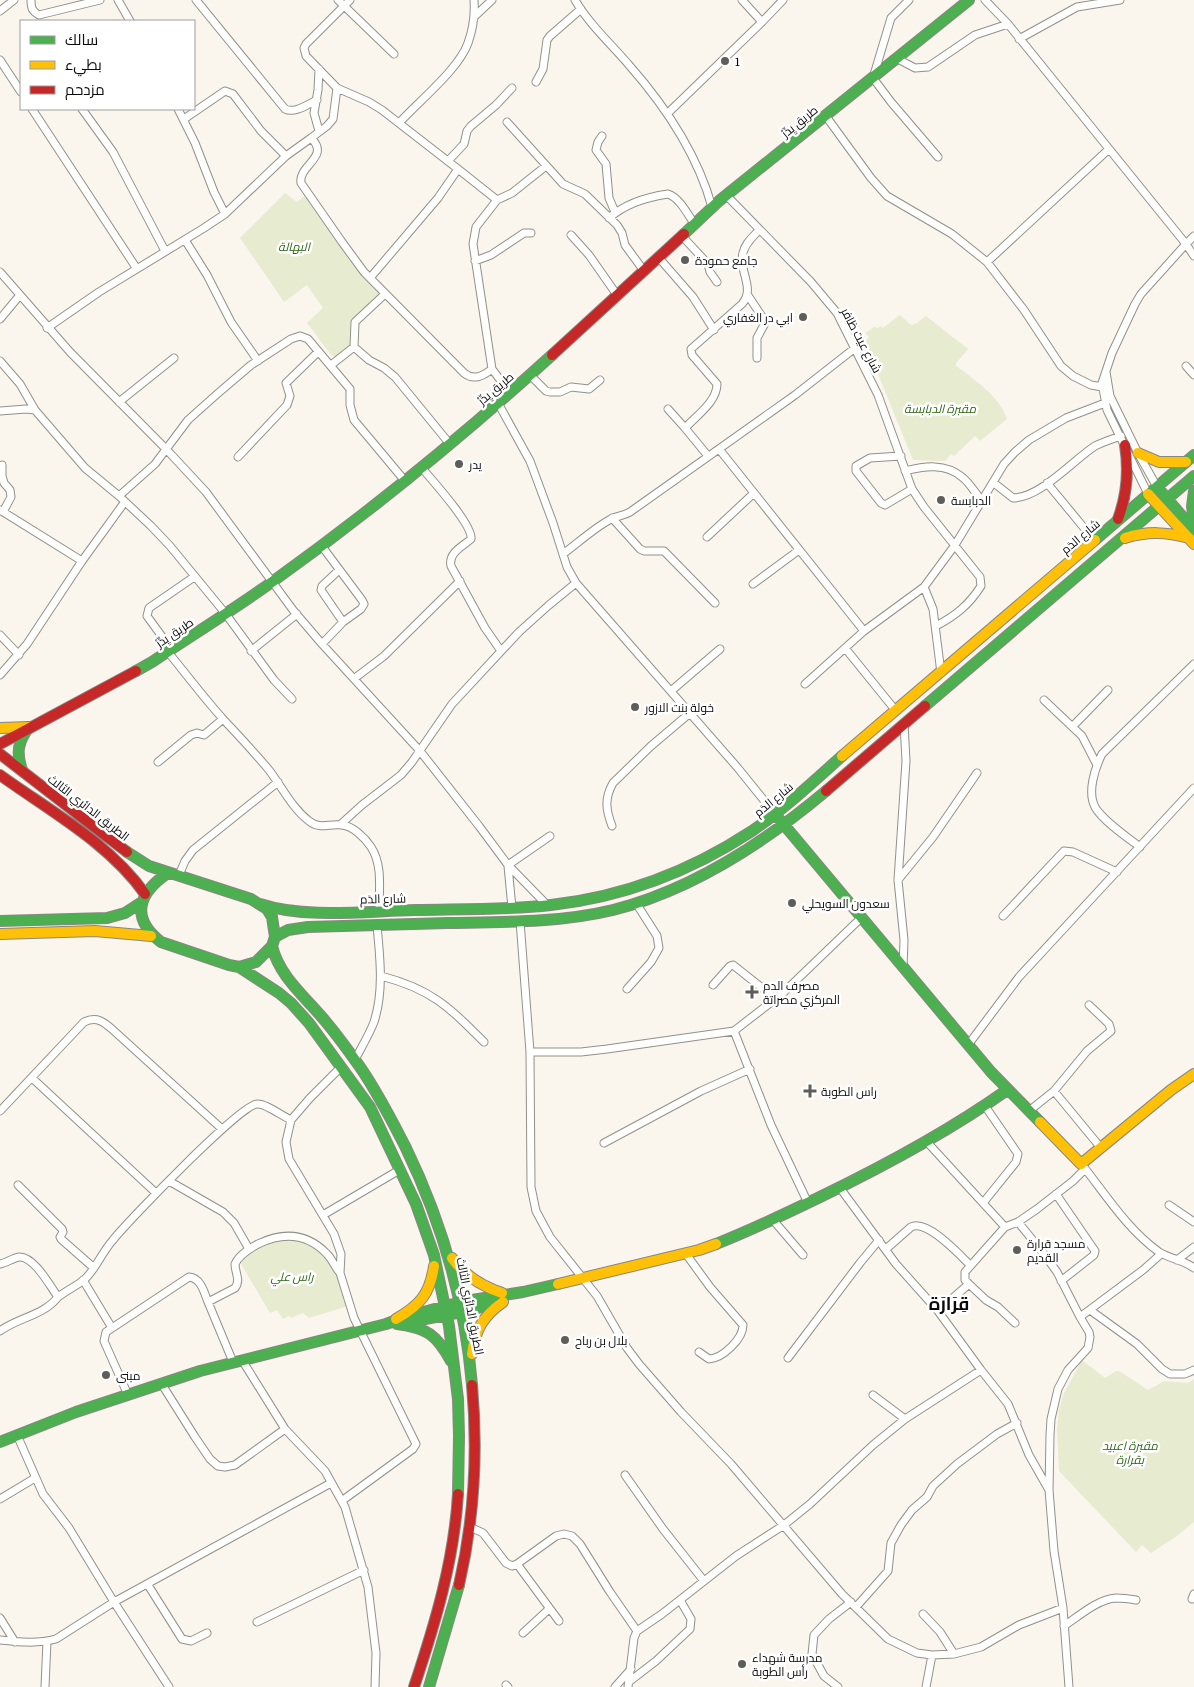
<svg xmlns="http://www.w3.org/2000/svg" width="1194" height="1687" font-family="Literata,Cairo,serif">
<style>
.cemetery{fill:#e7ebd0}
.lines{fill:none;stroke-linecap:round;stroke-linejoin:round}
.street-casing{stroke:#92908c;stroke-width:9}
.fast-casing{stroke:#898783;stroke-width:12}
.slow-casing{stroke:#898783;stroke-width:12}
.jam-casing{stroke:#898783;stroke-width:12}
.street{stroke:#fefefc;stroke-width:7}
.fast{stroke:#4caf50;stroke-width:10}
.slow{stroke:#ffc107;stroke-width:10}
.jam{stroke:#c62828;stroke-width:10}
.poi-dot{fill:#5e5d59;stroke:#fff;stroke-width:2}
.labels{text-anchor:middle;dominant-baseline:central;stroke-width:5;stroke-linejoin:round;paint-order:stroke}
.poi-label{font-size:12px;fill:#0a0a0a;stroke:#fff;text-anchor:start}
.street-label{font-size:12px;fill:#0a0a0a;stroke:#fff}
.park-label{font-size:12px;font-style:italic;fill:#2f6716;stroke:#fff}
.district-label{font-size:18px;font-weight:bold;fill:#0a0a0a;stroke:#fff}
</style>
<rect width="100%" height="100%" fill="#faf6ed"/>
<path class="cemetery" d="M285 193 297 202 307 194 380 293V296L358 317 352 344 337 357 332 356 307 323 323 308 307 285 284 302 240 238Z
M900 315 911 325 917 323 926 316 968 349 956 363V366C973 378 1001 398 1007 419L980 441 975 436 954 456 951 454 945 461 913 460 865 342 869 337 865 333 874 327 878 328 881 326 883 328Z
M283 1237 313 1244 335 1268 348 1306 309 1318 303 1313 291 1318 289 1316 283 1319 277 1310 270 1313 241 1264C251 1249 266 1243 283 1237Z
M1082 1360 1105 1378 1116 1371 1121 1372 1148 1390 1164 1381 1188 1383 1194 1379V1522L1174 1538 1151 1553 1142 1545 1136 1552 1059 1471 1057 1429 1059 1409 1064 1393Z"/>
<g class="lines">
<defs>
<path id="street" d="M31 0C31 8 32 11 39 15L100 0
M118 0 130 21
M196 0 285 109C295 114 308 104 317 100
M338 0 394 54
M350 0 306 44 304 48 306 56 337 88 369 102 382 110 458 169
M575 0C589 24 611 44 629 65 666 107 697 153 712 207
M742 0 762 22 783 0
M909 0 891 18 873 78 891 102 938 157
M985 0 1008 24 1186 244 1141 294 1135 304 1112 353 1102 383 1107 410 1148 494
M0 11 14 0
M474 17 492 0
M1019 39 1077 7 1120 0
M896 58 915 68 928 67 975 35 1008 24
M0 60 21 92
M319 69 318 90 314 113 319 131
M536 82 543 69 547 40 550 36 581 9
M32 109 137 269
M82 109 113 152 165 251
M178 109 195 143 214 192 225 214
M668 113 762 22
M825 115 871 178 887 196 952 234 987 262 1024 310 1061 366 1073 376 1091 385 1108 388
M184 119 222 93 225 91 233 94 261 131 286 156
M507 122 563 184 585 194 617 225 622 233 625 245 644 271
M399 123C419 101 459 69 468 43 473 29 475 14 474 0
M602 136 598 142 596 150 606 164 609 198 615 212
M311 138 327 126 333 119 337 88
M448 161 464 144 467 131 471 126 496 105 512 88
M726 195 811 282 837 313 878 395 912 489 924 507 980 577 981 586C969 605 955 616 936 626
M497 200 512 193 546 166
M609 218C625 204 647 197 668 194 680 198 688 215 695 225
M571 235 589 255 617 295
M682 236 708 264 710 272 717 282
M1194 236 1186 244 1194 256
M185 240 207 275 231 322 258 361
M659 258 693 297 714 330
M475 261 491 255 524 233H531
M987 262 1109 149
M0 272 70 352 167 450 206 492 293 610 322 644 420 751 479 826 508 865 547 905
M370 278 438 198 458 169 497 200 476 227 473 244 492 369
M747 294 763 318 764 325 757 338V358
M0 319 20 295
M47 328 99 292 204 228 225 214 286 156 311 138C331 157 298 165 301 183L342 242 364 272 464 373C474 381 483 376 492 369L510 393
M354 347 355 322 385 294
M0 361 20 384 35 410
M331 365 354 347 369 360 384 368 395 377 449 443
M1186 366 1194 375
M1106 372 1110 396 1138 453 1157 487
M530 375 546 391 550 392H560L571 387 589 389 600 380
M119 402 174 358
M498 403 530 461 553 523 567 567 576 583 737 767 775 814
M668 409 685 428
M0 411 26 409 35 410 85 468 119 496
M719 449 864 631
M708 456 685 428C696 416 717 402 717 384L692 355 691 349 742 304C756 288 738 271 743 253 745 243 753 237 759 230
M901 456 870 458 856 466V471L881 503 885 505 912 489
M238 457 287 405 290 396 286 383 318 352
M2 465V476L4 483 10 490 11 497 3 512
M421 467C432 480 473 525 471 539 462 547 448 553 451 566L485 628 501 651
M905 471C925 466 945 463 962 477 970 483 975 493 982 501
M994 483 1013 498C1040 498 1072 461 1095 446 1103 442 1112 439 1121 436
M1047 483 1094 540
M0 510 82 561
M612 518 640 549 644 551H664L715 603
M707 537 754 493
M321 545 362 600 364 604 361 609 343 622 322 644
M563 554C578 543 594 528 611 519 617 516 623 516 630 512L795 395 855 348
M339 570 322 586 321 590 343 622
M753 584 799 550
M924 587 933 609 941 673
M0 635 19 655
M166 642 147 616 149 608 194 577
M845 648 896 711
M251 651 297 614
M168 652C186 674 204 698 223 719 239 736 255 753 269 770 282 787 292 808 309 821 320 830 330 823 342 825 353 826 365 838 371 847 383 865 379 890 379 910
M0 675 27 644 82 561 124 503
M355 678 384 656 460 581
M805 684 864 631 924 587 955 545 1004 464 1015 452 1029 440 1066 418 1105 403
M671 691 720 649
M292 699 274 680 225 613 170 546 151 526 119 496 155 464 188 420 216 395 251 365 291 339 300 336 308 339 350 389V405L354 420 405 481
M1044 700 1082 736 1097 765
M1073 726 1108 690
M158 762 191 735 197 733 204 735 223 719
M341 824 362 805 401 775 412 762 452 704 519 632 549 605 576 583
M612 826C606 810 604 799 613 783L651 746 690 713
M1140 847C1128 838 1102 820 1095 807 1087 792 1095 768 1102 754L1194 664
M508 865 550 836
M508 866 512 908
M179 875 185 861 193 850 278 782
M898 880 933 837 977 773
M1003 916 1064 851 1073 852 1117 872
M520 921 530 1052 531 1187 536 1211 550 1237 597 1296 627 1348 639 1364 681 1412 731 1464 842 1594 888 1639 917 1653 932 1655 954 1654 981 1647 1019 1625 1063 1608
M903 968 904 940 898 880 906 761 904 723
M381 976C431 989 448 1006 484 1042
M713 985 730 966 733 965 776 999
M627 989 651 962 659 948 657 936 636 903
M734 1031 771 1125 808 1203
M968 1045 1019 977 1194 788
M530 1052H581L607 1049 734 1031 783 993 861 918
M355 1060C361 1048 369 1035 374 1022 384 991 380 957 377 926
M32 1078 156 1193
M1054 1091 1101 1148
M0 1111 84 1022C97 1016 104 1022 113 1030L222 1129
M1029 1111 1054 1091 1087 1051 1111 1031 1109 1024 1089 1005
M291 1120 286 1142 289 1159 334 1234 341 1254 340 1273 354 1318 416 1444 413 1449 343 1500
M927 1142 1005 1227
M604 1143 701 1091 750 1069
M1083 1166C1106 1195 1128 1230 1159 1252 1170 1259 1184 1260 1194 1268
M169 1181 223 1212 234 1223 249 1249
M18 1185 62 1229 63 1232 60 1237 61 1239 94 1268
M840 1188 896 1264 938 1311 981 1370 1008 1404 1029 1455 1049 1490
M1056 1194 1095 1251 1094 1255 1061 1281
M983 1203 1016 1162 1018 1154 985 1106
M1169 1205 1194 1222
M323 1215 401 1169
M773 1220 803 1255
M1018 1222 1044 1254 1057 1272 1080 1317 1089 1332 1090 1337 1088 1348 1068 1370 1058 1389 1051 1419 1050 1435 1049 1490 1054 1551 1063 1608 1069 1687
M886 1249 911 1227C927 1219 959 1254 970 1265
M686 1254 710 1287 743 1325C743 1339 723 1358 709 1359L699 1352
M1177 1260 1194 1247
M0 1264C6 1263 13 1258 19 1257 34 1256 50 1286 58 1297 66 1291 76 1286 84 1280 96 1269 102 1252 113 1240 129 1220 240 1105 257 1104 265 1103 282 1116 291 1120L310 1098 341 1067
M83 1280 112 1328
M1090 1310 1137 1344 1162 1369 1170 1374H1185L1194 1370
M938 1311 969 1284
M1080 1317 1143 1270 1161 1254
M1015 1323 998 1307 986 1300 969 1284 965 1280V1272L1005 1227 1018 1222 1037 1209 1073 1181 1085 1169
M0 1331C19 1317 43 1316 58 1297
M788 1358 860 1263 879 1240
M242 1360 285 1429 325 1471 345 1507 368 1587 376 1653 375 1687
M233 1362 208 1302 235 1288C241 1280 235 1273 235 1264 239 1255 249 1249 258 1244 283 1232 307 1233 327 1254 332 1259 335 1267 340 1273
M161 1383 195 1437 210 1459 218 1466 225 1467 235 1465 285 1429
M128 1395 104 1341 106 1332 189 1277C201 1278 204 1292 208 1302
M873 1395 905 1419
M17 1435 43 1494 69 1528 114 1602 169 1687
M625 1475 663 1529 704 1581
M0 1499 35 1478
M470 1527 483 1533 506 1563 512 1566 517 1564 556 1536 564 1534 572 1536 580 1544 610 1592 637 1631
M517 1564 559 1621
M148 1585 182 1639 191 1641 207 1633
M1192 1599 1194 1594
M856 1607 888 1571 891 1543 901 1525 912 1510 927 1497 933 1486 957 1464 997 1434 1017 1423
M923 1614 940 1632 954 1654
M0 1618 15 1642
M257 1622 364 1570
M1064 1626C1079 1616 1098 1599 1116 1598 1123 1598 1130 1599 1136 1600
M523 1633 549 1609
M0 1640C18 1642 38 1644 56 1639L114 1602 331 1483
M630 1681 656 1661 690 1629 691 1619 680 1600
M506 1685 508 1687
M45 1687 47 1641
M615 1687 631 1669
M628 1687 634 1638 637 1631 662 1614 736 1556 784 1525 810 1504 873 1445 905 1419 981 1370
M838 1687 824 1676 812 1654 814 1635 829 1619 851 1602
M926 1687 932 1655"/>
<path id="fast" d="M684 234 719 201 969 0
M1157 487 1194 530
M1194 491 1192 506 1194 523
M1095 540 1194 455
M136 671 152 662C192 635 233 610 272 582 370 512 464 435 552 355
M925 706 1194 476
M22 770C16 752 18 742 29 727
M775 814 991 1072 1040 1122
M127 852 149 866 251 899 267 909 272 917 275 937 272 946 256 962 239 967 229 965 161 942C130 918 138 893 168 873
M260 904C306 919 366 911 415 910 460 909 506 910 551 905 623 897 691 871 752 831 784 809 813 782 842 756
M0 921 107 918 125 913 142 902
M275 937 288 930 308 927C355 926 401 924 448 923 503 922 559 923 613 910 692 890 764 843 826 791
M272 946C279 975 302 994 321 1016 335 1032 348 1050 360 1067 378 1093 391 1119 405 1146 442 1222 465 1301 472 1385
M239 967 279 993 291 1003 309 1023 370 1107 416 1204 434 1255 449 1326 458 1399 459 1436 458 1494
M716 1244C751 1230 785 1214 820 1197 884 1166 948 1132 1007 1090
M404 1323 462 1312 502 1302
M397 1324C427 1328 436 1334 451 1361
M0 1442 76 1412 200 1371 386 1324 408 1316 465 1301 523 1292 558 1284
M429 1687 459 1585"/>
<path id="slow" d="M1138 453 1159 462H1186
M1148 494 1194 544
M1125 538C1148 531 1166 532 1189 538
M0 728 29 727
M842 756 1095 540
M0 934 95 931 151 936
M1040 1122 1081 1164 1171 1090 1194 1074
M452 1258C465 1276 481 1286 502 1293
M558 1284 699 1250 716 1244
M396 1319C420 1305 430 1294 434 1266
M472 1354C475 1330 483 1316 503 1302"/>
<path id="jam" d="M552 355 684 234
M1118 519C1127 495 1129 471 1125 445
M0 744 136 671
M0 754 127 852
M0 775C50 811 109 843 145 894
M826 791 925 706
M459 1585C474 1520 478 1452 472 1385
M414 1687C435 1624 454 1561 458 1494"/>
</defs>
<use href="#street" class="street-casing"/>
<use href="#fast" class="fast-casing"/>
<use href="#slow" class="slow-casing"/>
<use href="#jam" class="jam-casing"/>
<use href="#street" class="street"/>
<use href="#fast" class="fast"/>
<use href="#slow" class="slow"/>
<use href="#jam" class="jam"/>
</g>
<g class="poi-dot">
<circle cx="725" cy="61" r="5"/>
<circle cx="685" cy="260" r="5"/>
<circle cx="803" cy="317" r="5"/>
<circle cx="459" cy="464" r="5"/>
<circle cx="941" cy="500" r="5"/>
<circle cx="635" cy="707" r="5"/>
<circle cx="792" cy="903" r="5"/>
<path d="M749.5 984.5h5v5h5v5h-5v5h-5v-5h-5v-5h5z"/>
<path d="M807.5 1083.5h5v5h5v5h-5v5h-5v-5h-5v-5h5z"/>
<circle cx="1017" cy="1250" r="5"/>
<circle cx="565" cy="1340" r="5"/>
<circle cx="106" cy="1375" r="5"/>
<circle cx="742" cy="1664" r="5"/>
</g>
<g class="labels">
<g class="poi-label">
<text x="735" y="61">1</text>
<text x="695" y="260">جامع حمودة</text>
<text x="793" y="317" text-anchor="end">ابي در الغفاري</text>
<text x="469" y="464">يدر</text>
<text x="951" y="500">الدبابسة</text>
<text x="645" y="707">خولة بنت الازور</text>
<text x="802" y="903">سعدون السويحلي</text>
<text x="763" y="985">مصرف الدم<tspan x="763" dy="14">المركزي مصراتة</tspan></text>
<text x="821" y="1091">راس الطوبة</text>
<text x="1027" y="1243">مسجد قرارة<tspan x="1027" dy="14">القديم</tspan></text>
<text x="575" y="1340">بلال بن رباح</text>
<text x="116" y="1375">مبنى</text>
<text x="752" y="1657">مدرسة شهداء<tspan x="752" dy="14">رأس الطوبة</tspan></text>
</g>
<g class="street-label">
<text transform="translate(799 121) rotate(-39)">طريق يِدِّرْ</text>
<text transform="translate(862 340) rotate(62)">شارع عيت ظافر</text>
<text transform="translate(495 388) rotate(-40)">طريق يِدِّرْ</text>
<text transform="translate(1080 536) rotate(-40)">شارع الدَم</text>
<text transform="translate(174 632) rotate(-34)">طريق يِدِّرْ</text>
<text transform="translate(773 799) rotate(-39)">شارع الدَم</text>
<text transform="translate(89 807) rotate(38)">الطريق الدائري الثالث</text>
<text transform="translate(383 898) rotate(-1)">شارع الدَم</text>
<text transform="translate(471 1306) rotate(79)">الطريق الدائري الثالث</text>
</g>
<g class="park-label">
<text x="294" y="246">البهالة</text>
<text x="940" y="408">مقبرة الدبابسة</text>
<text x="292" y="1276">راس علي</text>
<text x="1130" y="1445">مقبرة اعبيد<tspan x="1130" dy="14">بقرارة</tspan></text>
</g>
<g class="district-label">
<text x="949" y="1302">قِرَارَة</text>
</g>
</g>
<rect x="20" y="20" width="175" height="90" fill="#ffffff" stroke="#9d9d9d"/>
<rect x="30" y="36" width="25" height="8" fill="#4caf50" stroke="#9d9d9d"/>
<text x="65" y="45" font-size="15" fill="#0a0a0a">سالك</text>
<rect x="30" y="61" width="25" height="8" fill="#ffc107" stroke="#9d9d9d"/>
<text x="65" y="70" font-size="15" fill="#0a0a0a">بطيء</text>
<rect x="30" y="86" width="25" height="8" fill="#c62828" stroke="#9d9d9d"/>
<text x="65" y="95" font-size="15" fill="#0a0a0a">مزدحم</text>
</svg>
